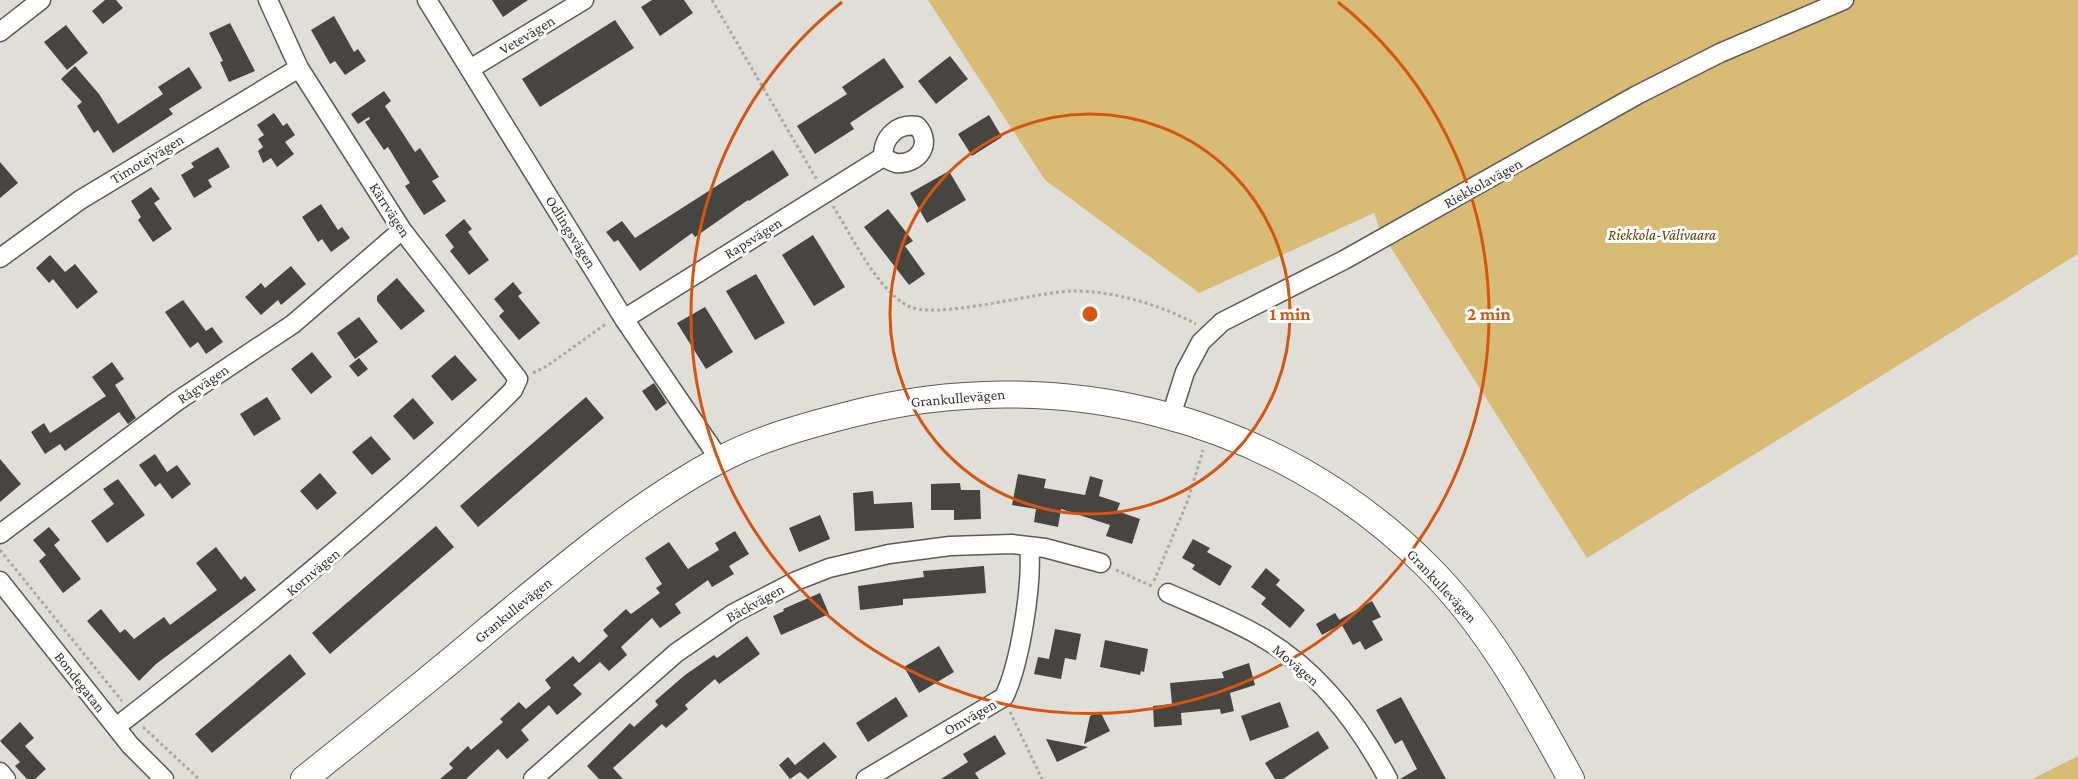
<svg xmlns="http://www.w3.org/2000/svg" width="2078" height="779" font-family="'Crimson Pro',serif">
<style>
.green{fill:#d8bc76}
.building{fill:#474541}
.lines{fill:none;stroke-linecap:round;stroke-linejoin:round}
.street-casing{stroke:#5d5b56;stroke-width:21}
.secondary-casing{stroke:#5d5b56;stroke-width:28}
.path{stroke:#aaa8a3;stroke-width:3;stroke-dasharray:3 3;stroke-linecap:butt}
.street{stroke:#fff;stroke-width:18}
.secondary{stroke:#fff;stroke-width:26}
.ring{fill:none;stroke:#d65510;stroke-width:3}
.labels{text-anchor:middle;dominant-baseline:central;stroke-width:6;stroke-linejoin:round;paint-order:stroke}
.street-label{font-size:15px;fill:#363532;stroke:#fff}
.park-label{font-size:15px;font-style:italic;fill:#594405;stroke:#fff}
.centre{fill:#d65510;stroke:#fff;stroke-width:3}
.ring-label{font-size:18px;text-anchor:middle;font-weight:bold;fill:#d65510;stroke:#fff;stroke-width:6;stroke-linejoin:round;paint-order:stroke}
</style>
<rect width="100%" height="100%" fill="#e0ded8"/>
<path class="green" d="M928 0H2078V254L1587 558 1381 232 1374 213 1199 293 1045 180Z
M2078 756V779H2032Z"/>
<path class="building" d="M105 0H116L123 8 103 24 92 11Z
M492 0H528L503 17Z
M652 0H684L693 13 660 36 641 7Z
M334 16 354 52 358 49 366 61 345 75 335 61 330 64 311 30Z
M615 20 634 48 540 107 522 79Z
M230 23 255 71 229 82 220 62 223 61 209 33Z
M66 25 88 53 67 70 44 42Z
M950 56 968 79 936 104 918 81Z
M884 58 904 87 850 123 854 129 815 154 797 126 847 94 842 87Z
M75 66 99 94 118 124 163 94 158 87 189 67 202 88 169 109 173 114 113 153 98 130 94 133 77 106 82 102 61 79Z
M384 91 391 101 385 106 415 152 420 148 439 177 432 181 446 201 424 215 405 186 410 183 388 147 384 150 365 122 370 119 369 117 358 124 351 114Z
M274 113 283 126 287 123 295 135 285 142 294 154 277 167 271 158 263 163 258 151 263 147 258 139 264 135 257 125Z
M989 115 1002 137 972 156 958 134Z
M218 147 230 167 208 180 212 187 194 198 181 175 194 167 191 163Z
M773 150 789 175 749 201 748 200 695 237 692 233 640 271 618 240 614 242 606 232 622 221 635 238Z
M0 162 18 183 0 198Z
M949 171 966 200 927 223 910 193Z
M151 187 160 199 154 203 172 229 153 242 138 220 141 217 131 201Z
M321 204 338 230 342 227 350 238 331 252 322 239 318 242 302 217Z
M888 209 913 241 905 246 925 274 909 285 864 227Z
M464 219 472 229 468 232 489 260 469 275 450 251 454 247 445 235Z
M813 235 845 287 814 306 782 255Z
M50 255 65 272 75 264 98 292 77 309 53 279 49 283 36 268Z
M291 266 306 284 281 305 278 300 261 315 245 297 261 283 265 288Z
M756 274 785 323 755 340 726 291Z
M397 278 425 311 401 330 377 301V296Z
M513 282 522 293 518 296 540 323 519 340 499 316 504 311 494 299Z
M183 300 206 331 212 327 223 342 206 354 198 342 190 348 165 312Z
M705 307 733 352 706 369 677 323Z
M359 317 378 342 355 359 337 333Z
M312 352 332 377 311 394 291 369Z
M455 355 477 380 452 401 431 376Z
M359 358 368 369 358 377 349 366Z
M112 362 124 379 115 385 136 418 128 424 119 412 65 451 60 444 45 454 31 432 44 423 50 433 106 396 92 377Z
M654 383 667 403 656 411 642 391Z
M267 397 281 419 254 436 240 414Z
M586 397 604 418 478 527 460 506Z
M413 398 434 423 414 440 393 416Z
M371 436 391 459 372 475 352 452Z
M155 454 167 472 177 465 191 484 172 499 160 483 155 487 139 465Z
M0 459 21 484 0 502Z
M320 473 337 493 317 510 300 491Z
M1018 474 1046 479 1044 488 1085 495 1090 476 1103 480 1099 496 1120 503 1117 511 1140 519 1132 544 1106 536 1110 525 1061 509 1058 527 1034 522 1036 509 1012 505Z
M118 479 145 515 107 543 91 521 114 504 103 489Z
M960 483 961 490H980L981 519 954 520V510H931V484Z
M873 491 874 504 912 502 914 528 855 531 853 493Z
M820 515 830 539 799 552 789 528Z
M436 526 454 547 330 654 312 633Z
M49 527 60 540 54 545 81 579 63 593 39 561 46 555 33 540Z
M735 531 749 554 729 566 734 574 712 587 708 580 675 604 681 613 660 628 652 618 621 647 627 655 609 671 600 662 573 685 582 694 557 715 549 705 521 730 529 740 507 759 498 749 466 779H440L453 768 449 764 468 746 471 750 503 722 500 719 519 702 526 709 551 688 545 680 573 656 579 663 608 636 603 630 626 609 631 614 660 593 656 588 662 584 645 558 669 542 688 569 719 550 715 543Z
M1193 539 1210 548 1207 552 1232 566 1220 586 1192 569 1195 565 1182 558Z
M216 547 241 580 245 576 256 590 156 664 139 681 87 621 101 609 120 633 125 629 134 639 164 617 170 625 217 590 196 563Z
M984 566 986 593 903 599V605L860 610 858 586 924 577 923 571Z
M1266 568 1280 580 1276 585 1305 610 1290 628 1261 604 1266 598 1251 587Z
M820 593 829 614 781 635 773 616 784 611 783 609Z
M1372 601 1381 617 1372 621 1383 640 1365 650 1360 641 1353 645 1339 620Z
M1335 613 1342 624 1322 635 1316 624Z
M1055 629 1081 634 1076 660 1065 658 1061 679 1034 674 1038 657 1049 659Z
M747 636 760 654 719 684 715 679 685 705 688 709 666 728 662 724 613 768 623 779H599L587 766 630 723 634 727 658 705 655 701 685 675 714 655 717 658Z
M1105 640 1148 649 1144 672 1141 671 1140 675 1100 667Z
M939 646 954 672 919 693 904 667Z
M290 654 306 674 212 753 195 734Z
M1249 663 1255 685 1230 693 1234 711 1221 714 1220 709 1181 713 1182 725 1154 727 1153 706 1172 704 1170 683 1224 678 1222 672Z
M896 697 908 716 868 742 856 723Z
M1401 697 1425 741 1446 779H1400L1417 769 1402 740 1395 744 1376 710Z
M1280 702 1289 727 1250 741 1241 716Z
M1096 713H1101L1110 731 1084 744 1090 716Z
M20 722 34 738 25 746 46 769 35 779H27L15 766 20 762 0 741Z
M1318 731 1329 748 1283 779H1275L1265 763Z
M995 735 1006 754 975 773 979 779H941L968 762 963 754Z
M1046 739 1088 747 1057 762Z
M824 742 837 757 808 779 800 772 790 779 779 765 788 757 800 771 795 765Z"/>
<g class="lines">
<defs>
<path id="street" d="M427 0 624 319 720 460
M0 32 41 0
M470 69 584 0
M0 258 80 200 299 68
M624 319 883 157C883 137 897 123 917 126 933 143 919 165 896 163 892 162 887 159 883 157
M1171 416 1185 372 1201 342 1222 322 1344 260 1637 95 1720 53 1844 0
M0 534 176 402 293 324 402 230
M0 581 130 745 164 779
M1168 593C1197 606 1228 618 1256 634 1315 666 1357 721 1388 779
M116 727C249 624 377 520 499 404L513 390 518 379 402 230 299 68 268 0
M0 772 6 779
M533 779 676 653 734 613 796 581 829 568 889 554 950 546 1012 544 1045 548 1101 563
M866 779 1004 697C1020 664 1033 583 1029 546"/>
<path id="secondary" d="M304 779C367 729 430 679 491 627 564 567 639 502 723 458 762 438 805 426 848 415 1054 361 1276 414 1428 567 1489 628 1530 704 1571 779"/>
</defs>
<use href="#street" class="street-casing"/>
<use href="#secondary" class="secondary-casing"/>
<path class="path" d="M712 0 817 180
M833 206C852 236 875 286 906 305 933 322 1037 291 1074 291 1114 291 1161 305 1196 324
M533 373 547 366 607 323
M0 550 122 701
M1116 570 1154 587
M1154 581 1188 500 1203 450
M1010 712 1042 779
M143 727 199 779"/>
<use href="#street" class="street"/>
<use href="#secondary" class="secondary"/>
</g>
<g class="ring">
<circle cx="1090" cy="314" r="200"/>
<path d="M1338 2A399 399 0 1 1 842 2"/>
</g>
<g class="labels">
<g class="street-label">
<text transform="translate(527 35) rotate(-31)">Vetevägen</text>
<text transform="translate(147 159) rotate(-31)">Timotejvägen</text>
<text transform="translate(1483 183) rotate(-29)">Riekkolavägen</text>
<text transform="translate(390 210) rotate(57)">Kärrvägen</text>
<text transform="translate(571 232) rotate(58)">Odlingsvägen</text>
<text transform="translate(753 238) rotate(-32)">Rapsvägen</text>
<text transform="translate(203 384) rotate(-34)">Rågvägen</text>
<text transform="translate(958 398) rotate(-5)">Grankullevägen</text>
<text transform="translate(313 572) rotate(-40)">Kornvägen</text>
<text transform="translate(1442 586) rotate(47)">Grankullevägen</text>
<text transform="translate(755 603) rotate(-29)">Bäckvägen</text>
<text transform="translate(513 610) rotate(-39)">Grankullevägen</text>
<text transform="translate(1296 665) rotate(40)">Movägen</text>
<text transform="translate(80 682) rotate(52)">Bondegatan</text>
<text transform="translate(970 717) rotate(-30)">Omvägen</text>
</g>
<g class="park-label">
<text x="1662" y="235">Riekkola-Välivaara</text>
</g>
</g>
<circle cx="1090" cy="314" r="9" class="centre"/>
<g class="ring-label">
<text x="1290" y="320">1 min</text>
<text x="1489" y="320">2 min</text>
</g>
</svg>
